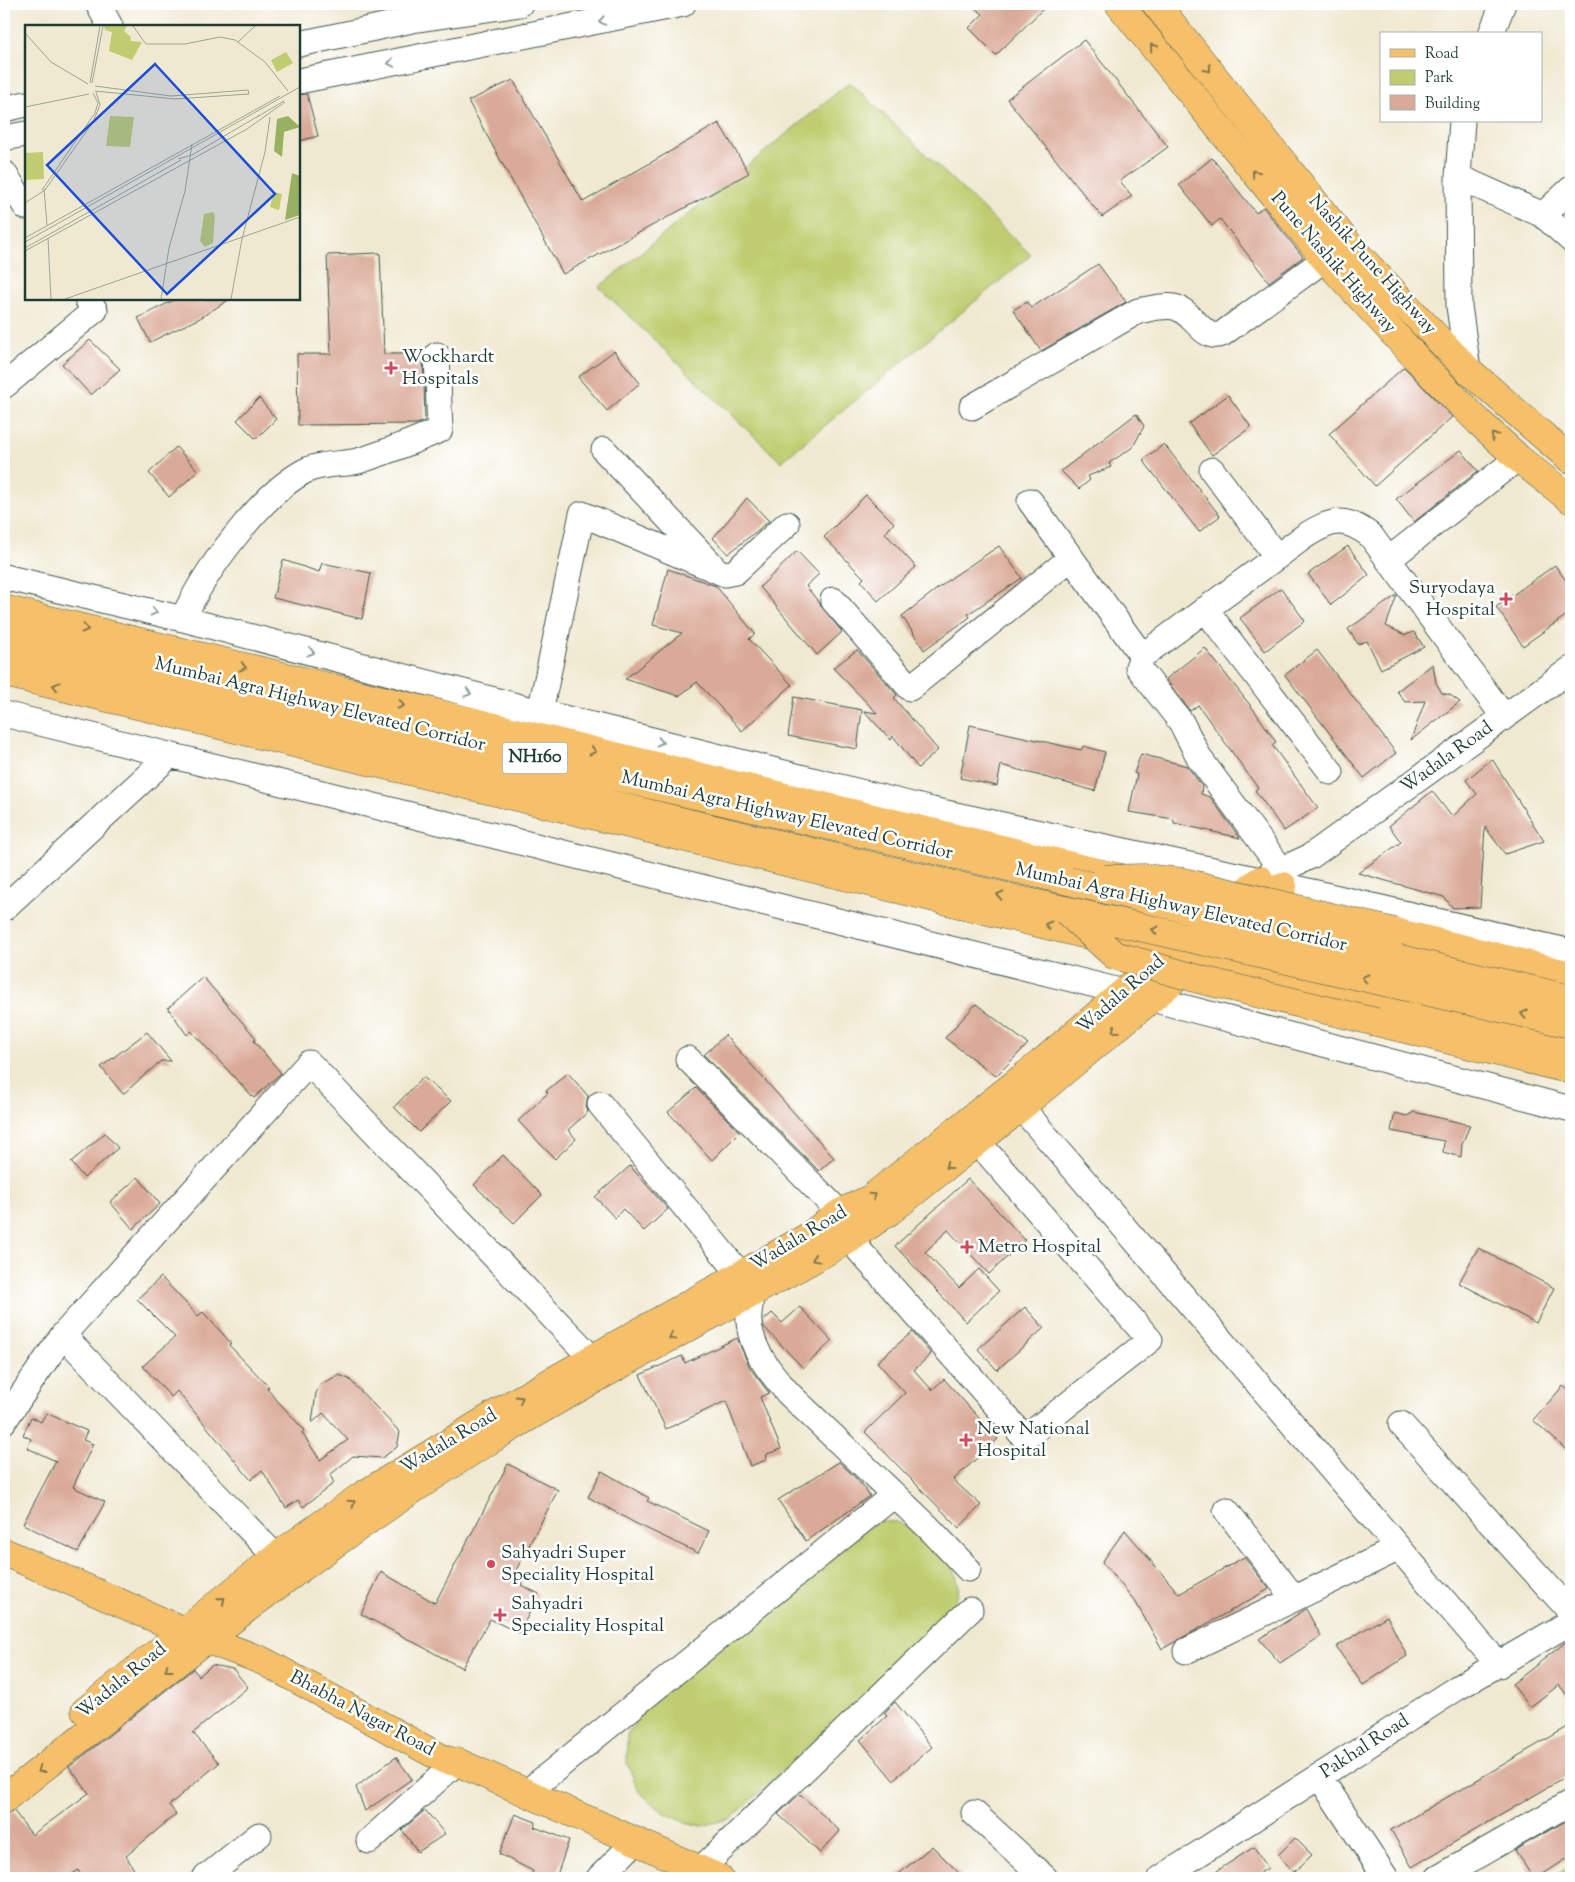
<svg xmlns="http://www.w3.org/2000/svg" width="1575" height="1882" font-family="'Sorts Mill Goudy',serif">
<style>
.green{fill:#bfcd70;stroke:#6f8552}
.building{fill:#daaa98}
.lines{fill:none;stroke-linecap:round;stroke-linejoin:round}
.minor-casing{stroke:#3e574c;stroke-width:27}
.major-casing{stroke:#3e574c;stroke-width:29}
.highway-casing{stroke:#3e574c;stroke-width:29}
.minor{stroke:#fff;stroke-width:25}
.major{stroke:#f6c06b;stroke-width:28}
.highway{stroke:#f6c06b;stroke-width:28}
.highway-bridge-casing{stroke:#3e574c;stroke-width:29;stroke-linecap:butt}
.highway-bridge{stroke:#f6c06b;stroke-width:28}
.oneway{stroke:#8f9e9a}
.oneway2{stroke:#80784d}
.poi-dot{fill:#d1495b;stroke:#fff;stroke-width:2}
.labels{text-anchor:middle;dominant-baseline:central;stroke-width:5;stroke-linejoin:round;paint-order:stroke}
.shield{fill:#fff;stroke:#627771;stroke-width:1}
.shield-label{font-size:18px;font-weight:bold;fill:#1f3d34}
.street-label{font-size:19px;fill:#1f3d34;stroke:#fff}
.poi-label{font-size:19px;fill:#1f3d34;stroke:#fff;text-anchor:start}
.inset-road{fill:none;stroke:#9ca492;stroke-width:1}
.view{fill:#1d4ed8;fill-opacity:0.15;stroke:#1d4ed8;stroke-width:2.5}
.inset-edge{fill:none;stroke:#1f3d34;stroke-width:2.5}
</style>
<rect width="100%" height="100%" fill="#fff"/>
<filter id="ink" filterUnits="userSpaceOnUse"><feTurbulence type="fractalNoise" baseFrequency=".02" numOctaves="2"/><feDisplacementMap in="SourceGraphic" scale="10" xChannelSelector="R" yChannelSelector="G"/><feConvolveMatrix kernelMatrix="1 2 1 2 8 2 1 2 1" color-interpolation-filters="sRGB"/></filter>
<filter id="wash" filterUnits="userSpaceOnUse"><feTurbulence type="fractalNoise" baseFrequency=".0096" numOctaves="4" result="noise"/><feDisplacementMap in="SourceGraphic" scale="20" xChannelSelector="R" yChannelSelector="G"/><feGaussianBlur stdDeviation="1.12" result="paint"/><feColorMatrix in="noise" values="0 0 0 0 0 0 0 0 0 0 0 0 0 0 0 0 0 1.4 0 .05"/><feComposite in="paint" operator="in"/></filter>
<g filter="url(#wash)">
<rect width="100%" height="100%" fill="#f0e9d1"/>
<path class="green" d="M850 82 1031 255 781 462 599 287Z
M876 1521 897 1522 919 1533 954 1567 959 1587 954 1610 732 1818 702 1826 685 1822 663 1812 639 1792 627 1763V1735L645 1708Z
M1571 1866V1878H1550Z"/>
<g id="blocks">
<path class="building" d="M969 4H1048L996 55 969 28 983 14Z
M1084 40 1168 147 1120 181 1132 196 1102 217 1007 99Z
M513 80 583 202 719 123 749 173 563 274 468 101Z
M307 94 318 136 299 141V95Z
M1212 158 1256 213 1263 207 1303 257 1269 282 1220 219 1212 226 1179 185Z
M380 253 384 354H423L425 421 416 424 298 425 297 354H331L327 255Z
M1098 264 1126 302 1041 351 1013 310 1027 302 1031 308Z
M176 299H230L200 318 150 342 138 318Z
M90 340 120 369 91 395 62 364Z
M614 351 640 383 607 411 578 377Z
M1404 367 1452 417 1375 486 1329 434Z
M1228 395 1251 427 1212 455 1189 424Z
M259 398 276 419 256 439 237 420Z
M1136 414 1144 426 1133 447 1109 463 1111 467 1088 476 1090 480 1079 489 1061 471Z
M1164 444 1220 516 1199 532 1143 460Z
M176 447 198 471 169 497 149 473Z
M1461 450 1478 471 1414 522 1396 499Z
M866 495 894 523 885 533 916 567 878 601 861 581 864 578 824 537Z
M747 498 769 521 728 554 713 538Z
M999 546 1022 578 968 614 970 617 924 650 902 616 954 576Z
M1348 546 1369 575 1331 605 1308 574Z
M797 551 819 574 806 586 842 632 817 655 760 587Z
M283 560 319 572 322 563 371 573 362 619 273 598Z
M1555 565 1571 588V612L1523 646 1496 607Z
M668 569 716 586 755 634 749 639 792 685 742 731 697 682 679 696 625 679 682 633 653 625Z
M1281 588 1305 621 1265 651 1240 618Z
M1397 595 1386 626 1405 635 1414 632 1424 647 1381 669 1367 641 1358 644 1348 629Z
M1205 648 1254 710 1276 742 1272 745 1318 808 1284 831 1255 790 1258 788 1198 705 1190 711 1166 679Z
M857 650 897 695 894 698 938 750 918 768 893 736 891 740 864 711 877 713 833 668Z
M1317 650 1396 753 1364 778 1285 675Z
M1433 664 1436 683 1442 693 1450 695 1460 702 1411 740 1425 701 1405 702 1397 691Z
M794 697 862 710 857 749 788 736Z
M970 725 1081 750 1083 746 1105 752 1095 791 1001 765 997 786 960 778Z
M1141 754 1187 766 1202 786 1201 794 1210 797 1240 838 1174 823V819L1129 812 1137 774 1134 773Z
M1492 759 1544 841 1505 854 1485 827 1480 907 1453 908 1444 897 1358 873 1401 842 1389 826 1432 791 1452 817 1477 794 1466 780Z
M203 977 256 1038 254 1041 281 1073 254 1098 191 1031 187 1035 168 1008Z
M976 1004 1028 1044 996 1076 945 1038Z
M147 1032 171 1061H161L123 1094 101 1067Z
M725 1035 834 1158 819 1171 704 1055Z
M568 1073 588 1096 586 1106 588 1112 568 1130 576 1139 555 1159 518 1121 548 1093 546 1091Z
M423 1077 451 1101 419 1132 394 1107Z
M696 1088 740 1132 712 1160 668 1112Z
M1414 1112 1470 1125 1462 1144 1461 1157 1443 1152 1444 1141 1391 1131 1395 1113 1407 1116Z
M105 1133 118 1148 84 1178 71 1162Z
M503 1155 542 1195 514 1223 474 1185Z
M630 1166 668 1209 644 1231 623 1209 615 1218 595 1197Z
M138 1177 160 1204 133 1229 110 1202Z
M968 1179 1025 1240 989 1274 948 1230 925 1252 959 1288 979 1269 999 1291 966 1322 895 1246Z
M1478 1248 1554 1288 1536 1323 1459 1283Z
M161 1277 198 1316 203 1312 231 1343 229 1345 269 1387 267 1389 304 1430 302 1433 320 1460 348 1440 323 1413 312 1423 316 1393 321 1384 339 1375 349 1379 400 1432 397 1447 382 1458 353 1456 330 1475 334 1483 303 1507 298 1500 286 1508 262 1470 251 1480 177 1391 171 1397 143 1366 175 1337 137 1299Z
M800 1307 832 1341 803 1368 764 1327 763 1321 772 1313 782 1323Z
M1025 1307 1044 1328 997 1370 978 1349Z
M912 1332 931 1354 914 1370 932 1390 944 1379 998 1439 953 1480 981 1505 959 1528 865 1432 905 1393 877 1362Z
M737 1338 750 1368 769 1393 760 1397 781 1449 767 1454 766 1460 750 1466 726 1401 666 1429 640 1375 682 1356 685 1363Z
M1563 1386 1571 1393V1454L1533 1420Z
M46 1413 87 1431 83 1440 93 1444 73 1487 105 1502 78 1552 23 1524 56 1461 27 1448 31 1439 23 1435 31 1417 41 1422Z
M839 1462 857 1479 870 1496 806 1541 778 1500Z
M508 1464 558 1490 513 1576 523 1581 521 1585 539 1594 519 1633 490 1619 462 1668 361 1614 381 1572 435 1603Z
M602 1471 649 1498 647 1501 709 1531 698 1553 635 1523 588 1497Z
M1125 1530 1179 1594 1244 1557 1269 1589 1162 1649 1135 1601 1102 1562Z
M1306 1609 1321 1636 1280 1663 1259 1639Z
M1387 1616 1407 1656 1363 1685 1336 1647Z
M1571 1638V1700L1559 1685 1530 1707 1512 1684Z
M212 1665 233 1669 248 1687 193 1733 219 1763 169 1805 176 1814 126 1856 139 1878H82L78 1870 67 1878H16L4 1862V1817L14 1811 32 1835 89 1793 69 1767 193 1669 199 1676Z
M895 1702 932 1747 893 1780 860 1740 887 1716 884 1713Z
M1571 1725V1774L1412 1867 1391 1830Z
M396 1757 412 1779 365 1811 356 1787Z
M800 1794 840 1831 820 1853 778 1814Z
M425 1810 445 1834 418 1852 402 1830Z
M515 1814 536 1822 534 1827 569 1840 556 1878H540L532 1875 533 1871 499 1854Z
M1571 1818V1856L1537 1878H1533L1515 1850Z
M1295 1838 1312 1855 1294 1872 1278 1855Z
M932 1846 964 1878H894Z
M1254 1847 1268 1868 1252 1878H1206Z"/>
</g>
</g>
<g filter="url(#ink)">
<use href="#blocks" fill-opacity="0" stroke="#3e574c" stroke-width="1"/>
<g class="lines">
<defs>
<path id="minor" d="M98 4 110 26
M1491 34 1503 4
M299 44 412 20 520 4
M299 81 683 4
M4 109 26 104
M1462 121 1458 177 1459 306 1468 370
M4 138 26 134
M4 173 26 207
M1458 177 1543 215 1571 240
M1543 215 1571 189
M4 386 95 310 87 299
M972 407 1138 311C1150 309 1162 305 1174 307 1194 311 1202 342 1222 334L1325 259
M604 450 711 564
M1212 470 1277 557
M1030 501 1142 656
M1388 560 1518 458
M4 577 183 619 540 712 932 810 1260 880 1571 952
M833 600 910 688 1071 558
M1205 609 1331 772
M183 619C203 573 261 494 305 471 320 463 341 465 358 461 385 453 413 441 440 430L437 355
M540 712 582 514 725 574 735 572 787 524
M4 714 1152 999 1571 1109
M1281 869 1200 759 1181 722 1138 667 1142 656 1305 536C1332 519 1345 516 1371 536L1504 717
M1266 877 1311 856 1571 669
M4 908 169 756
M688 1059 840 1213
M600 1104 740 1274
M1021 1107 1499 1665
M849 1239 1025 1438 1150 1340 978 1142
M751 1295C751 1303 748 1313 749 1322 751 1350 771 1373 788 1393L928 1527 968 1569
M63 1335 276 1557
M4 1421 63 1335 309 1063 606 1373
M1401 1424 1571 1612
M1226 1510 1294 1598
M1186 1651 1399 1548
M1319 1776 1386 1878
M526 1793 894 1495
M974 1813 1045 1878
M369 1841 457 1762
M700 1870 970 1610
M205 1878 259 1835
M599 1878 635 1842
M1161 1878 1457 1688 1571 1622
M1438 1878 1571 1802"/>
<path id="major" d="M4 609 1130 880
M4 673 1571 1052
M1225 907 1260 880
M1250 912 1283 886
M4 1552 184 1631 263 1661 445 1760 457 1762 719 1878
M85 1711 276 1557 360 1497 519 1400 806 1238 840 1213 870 1199 1041 1063 1169 953
M4 1799C168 1669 330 1536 510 1428 621 1361 737 1303 849 1239L890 1211 1021 1107 1198 960"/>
<path id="highway" d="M1119 4 1325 259 1432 375 1479 422 1518 458 1571 500
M1156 4 1353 250 1468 370 1571 460
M4 627 391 725 1069 881
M4 654C356 744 709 830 1064 910
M1395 932 1571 975
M1376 1022 1571 1070"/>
</defs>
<use href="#minor" class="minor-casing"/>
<use href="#major" class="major-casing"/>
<use href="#highway" class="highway-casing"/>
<use href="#minor" class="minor"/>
<use href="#major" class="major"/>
<use href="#highway" class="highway"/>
<defs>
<path id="highway-bridge" d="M1105 879 1143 878 1184 882 1395 932
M1069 881 1571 999
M1064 910 1571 1024
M1066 911 1114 955 1202 980 1376 1022"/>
</defs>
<use href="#highway-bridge" class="highway-bridge-casing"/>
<use href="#highway-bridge" class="highway-bridge"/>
</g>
<defs><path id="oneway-chevron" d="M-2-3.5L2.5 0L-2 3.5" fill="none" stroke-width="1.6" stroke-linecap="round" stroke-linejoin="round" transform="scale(1.25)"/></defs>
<g class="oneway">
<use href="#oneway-chevron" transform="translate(602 21) rotate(169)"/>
<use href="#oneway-chevron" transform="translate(391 63) rotate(169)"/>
<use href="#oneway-chevron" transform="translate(154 612) rotate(13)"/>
<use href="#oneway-chevron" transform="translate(311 652) rotate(15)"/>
<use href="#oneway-chevron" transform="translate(468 693) rotate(15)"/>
<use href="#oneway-chevron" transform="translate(660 742) rotate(14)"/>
</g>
<g class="oneway2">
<use href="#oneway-chevron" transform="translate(1153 47) rotate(-129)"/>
<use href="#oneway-chevron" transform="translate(1208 69) rotate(51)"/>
<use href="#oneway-chevron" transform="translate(1255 173) rotate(-129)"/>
<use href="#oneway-chevron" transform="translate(1494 436) rotate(-137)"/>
<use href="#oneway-chevron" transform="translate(85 629) rotate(14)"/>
<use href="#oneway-chevron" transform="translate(243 667) rotate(14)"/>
<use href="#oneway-chevron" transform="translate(56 686) rotate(-166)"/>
<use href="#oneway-chevron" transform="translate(401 705) rotate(14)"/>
<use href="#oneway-chevron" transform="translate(593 751) rotate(14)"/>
<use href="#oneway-chevron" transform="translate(1000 895) rotate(-167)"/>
<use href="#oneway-chevron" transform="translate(1048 925) rotate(-166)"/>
<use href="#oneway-chevron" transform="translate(1155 930) rotate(-167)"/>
<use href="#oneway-chevron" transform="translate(1365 978) rotate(-167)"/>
<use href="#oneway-chevron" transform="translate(1524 1014) rotate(-167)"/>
<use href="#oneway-chevron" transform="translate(1115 1030) rotate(140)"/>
<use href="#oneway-chevron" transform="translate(948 1166) rotate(142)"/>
<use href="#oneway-chevron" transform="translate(873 1196) rotate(-35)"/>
<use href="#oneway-chevron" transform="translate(815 1259) rotate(151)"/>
<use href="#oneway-chevron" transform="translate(672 1337) rotate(151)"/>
<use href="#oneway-chevron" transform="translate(520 1399) rotate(-30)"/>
<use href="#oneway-chevron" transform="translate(352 1503) rotate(-35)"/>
<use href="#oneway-chevron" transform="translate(222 1600) rotate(-39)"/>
<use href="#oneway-chevron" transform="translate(168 1669) rotate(142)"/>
<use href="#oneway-chevron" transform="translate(41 1770) rotate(142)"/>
</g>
</g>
<g class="poi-dot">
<path d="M388.5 360.5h5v5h5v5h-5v5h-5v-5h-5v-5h5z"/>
<path d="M1503.5 591.5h5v5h5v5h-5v5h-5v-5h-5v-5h5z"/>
<path d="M964.5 1239.5h5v5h5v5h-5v5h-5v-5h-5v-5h5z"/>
<path d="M963.5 1432.5h5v5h5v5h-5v5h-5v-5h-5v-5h5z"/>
<circle cx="491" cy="1564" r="5"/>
<path d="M497.5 1607.5h5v5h5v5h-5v5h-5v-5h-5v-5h5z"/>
</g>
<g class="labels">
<rect class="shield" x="502.5" y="742.5" width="65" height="31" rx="4"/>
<g class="shield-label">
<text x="535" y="758">NH160</text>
</g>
<g class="street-label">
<text transform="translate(1333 263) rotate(49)">Pune Nashik Highway</text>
<text transform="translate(1372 265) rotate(48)">Nashik Pune Highway</text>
<text transform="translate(320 705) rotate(14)">Mumbai Agra Highway Elevated Corridor</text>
<text transform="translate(1447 758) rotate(-36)">Wadala Road</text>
<text transform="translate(787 816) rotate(13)">Mumbai Agra Highway Elevated Corridor</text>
<text transform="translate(1181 908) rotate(13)">Mumbai Agra Highway Elevated Corridor</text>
<text transform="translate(1121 995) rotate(-41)">Wadala Road</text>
<text transform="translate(799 1239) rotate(-31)">Wadala Road</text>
<text transform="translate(449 1442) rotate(-31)">Wadala Road</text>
<text transform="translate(122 1681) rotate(-39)">Wadala Road</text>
<text transform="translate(362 1714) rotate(28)">Bhabha Nagar Road</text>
<text transform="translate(1365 1747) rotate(-33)">Pakhal Road</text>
</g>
<g class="poi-label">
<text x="402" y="357">Wockhardt<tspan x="402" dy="22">Hospitals</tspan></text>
<text x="1495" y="588" text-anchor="end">Suryodaya<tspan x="1495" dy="22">Hospital</tspan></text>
<text x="978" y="1247">Metro Hospital</text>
<text x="977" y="1429">New National<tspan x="977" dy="22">Hospital</tspan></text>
<text x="501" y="1553">Sahyadri Super<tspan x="501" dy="22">Speciality Hospital</tspan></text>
<text x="511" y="1604">Sahyadri<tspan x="511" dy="22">Speciality Hospital</tspan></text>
</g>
</g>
<g transform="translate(25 25)">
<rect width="275" height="275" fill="#f0e9d1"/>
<path d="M79 1H102L99 6 105 11 106 16 117 17 107 35 84 26 87 7 80 5ZM261 27 268 38 252 47 246 35ZM85 91 109 92 105 122 81 121ZM18 127 19 154 0 155V128ZM249 167 257 169 254 185 245 182ZM188 187 190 190 188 218 180 222 175 216 179 189Z" fill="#bfcd70"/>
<path d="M263 91 275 102 259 107 257 132 249 126 252 94ZM267 148 275 151V190L260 195Z" fill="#97b062"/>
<path class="inset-road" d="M108 1 121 19H160L195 12 210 15 240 37 263 66M0 8 26 37 63 59M213 17 230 1M65 58 75 1M67 58 78 1M70 61 146 71 223 65 224 69 150 74 70 66M0 82 64 69M232 92 259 76M153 134 167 130 235 90M19 164 22 200M17 165 70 88 73 78 68 68M0 178 20 165 68 97 75 80 71 67M0 213 255 71M23 213 26 274M0 217 275 62M0 223 156 135M0 226 222 104 260 77M40 274 275 192M136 274 144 223 160 166 167 119M206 274 217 214 240 127 245 92"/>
<path class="view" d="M130 39 250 169 142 269 22 140Z"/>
<rect width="275" height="275" class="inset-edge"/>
</g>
<rect width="1575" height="1882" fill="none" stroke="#fff" stroke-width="20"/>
<rect x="1380" y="32" width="162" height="90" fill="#ffffff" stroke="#a5b1ae"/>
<rect x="1390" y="49" width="25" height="8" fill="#f6c06b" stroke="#a5b1ae"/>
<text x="1425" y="58" font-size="15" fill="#1f3d34">Road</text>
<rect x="1390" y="70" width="25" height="15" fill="#bfcd70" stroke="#a5b1ae"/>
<text x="1425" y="82" font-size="15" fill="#1f3d34">Park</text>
<rect x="1390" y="95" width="25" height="15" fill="#daaa98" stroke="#a5b1ae"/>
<text x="1425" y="108" font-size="15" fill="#1f3d34">Building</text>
</svg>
